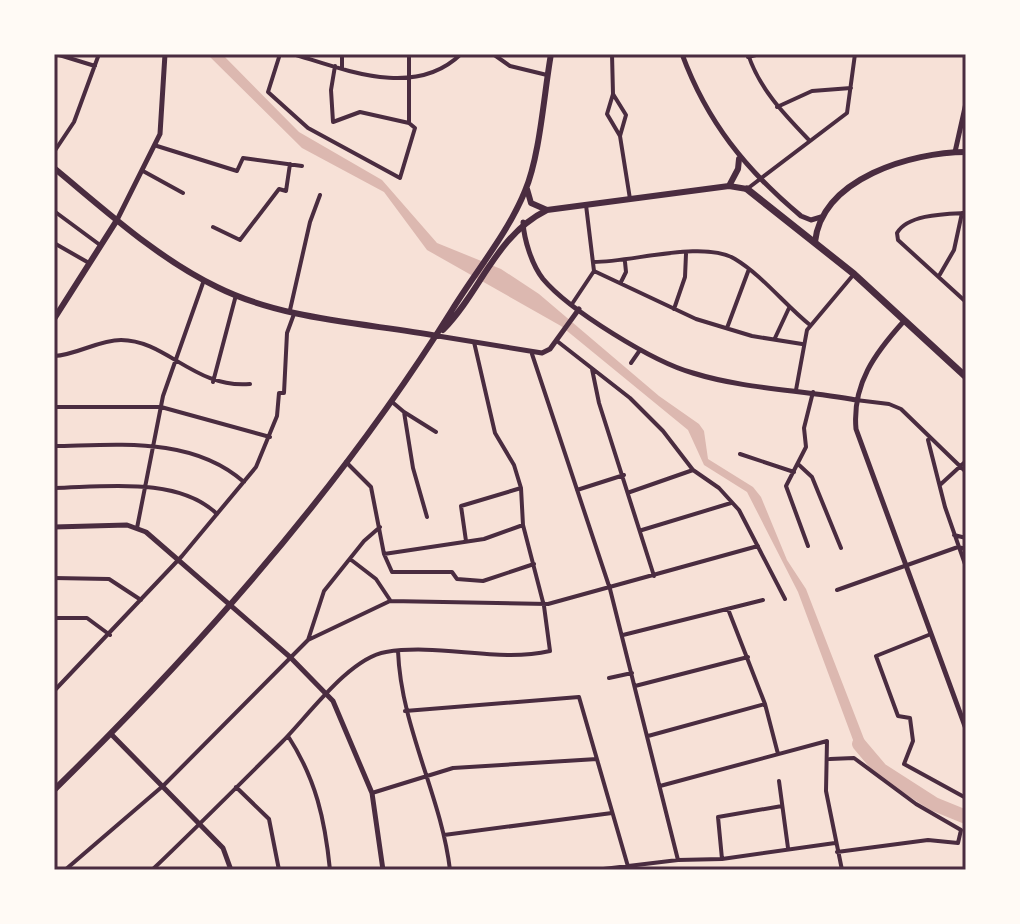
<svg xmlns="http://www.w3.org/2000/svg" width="1020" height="924" font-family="'IBM Plex Sans',sans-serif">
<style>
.water{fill:#dcb8b0}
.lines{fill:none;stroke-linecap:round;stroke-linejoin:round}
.river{stroke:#dcb8b0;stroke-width:14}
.minor{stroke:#4a2c40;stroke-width:4}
.tertiary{stroke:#4a2c40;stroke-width:5}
.secondary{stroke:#4a2c40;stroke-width:6}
.primary{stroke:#4a2c40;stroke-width:7}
.neatline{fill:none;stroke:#4a2c40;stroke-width:3}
</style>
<rect width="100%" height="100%" fill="#f7e1d7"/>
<path class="water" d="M207 54H222L299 132 382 180 437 243 501 269 539 294 659 396 699 424 704 431 708 459 753 487 761 497 787 560 806 589 871 757 869 759 856 748 798 592 747 492 704 465 688 430 561 326 427 250 384 192 302 148Z"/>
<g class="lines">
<path class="river" d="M859 744 881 770 934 804 966 817"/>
<path class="minor" d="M56 54 95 66
M280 54 268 92 308 128 400 178 415 128 409 123
M293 54C346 70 415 99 461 54
M493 54 510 66 547 75
M612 54 613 94 607 114 620 136
M748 54C759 88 783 113 808 139
M748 57 760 54
M335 66 331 90 333 122 360 112 409 123V54
M342 68V54
M613 94 626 115 620 136 630 199
M777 107 812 91 851 88
M157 146 237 171 243 158 302 166
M54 152 74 122 99 54
M143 171 183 193
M747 189 847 113 855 54
M54 211 100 245
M966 213C946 214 908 214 897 233L898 240 966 302
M213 227 240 240 279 189 286 191 290 164
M54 243 89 263
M594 262C632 262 704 240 735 259 763 276 785 305 810 325
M594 271 696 319 752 336 802 344
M939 276 954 250 962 213
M621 282 626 272 625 262
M572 304 594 271 586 205
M674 309 685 277 686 254
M290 310 310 222 320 195
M727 328 749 269
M775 338 789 308
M557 341 630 398 663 431 693 470 719 488 739 510 785 599
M532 354 610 589 678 860
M54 356C77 355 98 340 121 340 166 340 195 389 250 384
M631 363 640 350
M592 369 599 403 654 576
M213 382 236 295
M796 390 807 330 854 274
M856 400 889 404 901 409 966 472
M391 401 404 412 413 468 427 517
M54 407H161L270 437
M404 412 436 432
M928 440 945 507 966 567
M54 446C118 445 192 436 244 482
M740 454 794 472
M346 462 371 487 384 554 392 572H452L457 579 483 581 534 564
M798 464 812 477 841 548
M941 484 966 461
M54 488C104 487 178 476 217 514
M577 490 624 475
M630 492 693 470
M137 528 163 396 204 280
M642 530 731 503
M954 535 966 538
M466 541 461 506 521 488
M808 546 786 486 806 447 804 428 813 392
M384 554 484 539 523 525
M350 559 376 579 390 600
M54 578 109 579 141 600
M837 590 958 547 966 549
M728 609 765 704 778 754
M54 618H87L110 635
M931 634 876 656 898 716 910 718 913 741 904 764 966 798
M623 635 763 600
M308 640 324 591 364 541 380 527
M398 651C401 728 441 795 450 870
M609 678 632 673
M635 686 748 657
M54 691 182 556 256 467 277 416 279 393H284L287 333 294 314
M405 711 579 697 629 870
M288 736C316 779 325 820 330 870
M648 736 765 704
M830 759 854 758 916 804 961 830 958 843 928 840 837 852
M779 781 788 848
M660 786 827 741 826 791 842 870
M236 787 269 819 279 870
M372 793 453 768 597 759
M444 835 612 813
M722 859 718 817 782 806
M65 870 164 785 308 640 390 601 548 604 758 546
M152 870C196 828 239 785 282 742 308 716 349 658 386 652 440 643 497 663 550 651L544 606 523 525 521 488 514 465 495 433 474 342
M595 870 678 860 722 859 835 843"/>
<path class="tertiary" d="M682 54C707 122 746 170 801 216L811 220 821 217
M955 152 966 103
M117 220 160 134 165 54
M523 222C524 240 532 265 543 279 569 310 653 362 693 373 744 389 802 390 856 400
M904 321C875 353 852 384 856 429L966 729
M438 336 542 353 550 349 579 309
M54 527 127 525 146 532 290 657 333 701 372 793 383 870
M111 734 223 848 231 870"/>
<path class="secondary" d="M54 168C105 210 157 258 217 287 283 320 366 323 438 336
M729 186 738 169 739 159
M527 189 531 203 547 210
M815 242C822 178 912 152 966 152
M54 319 117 220
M443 330C482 290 495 236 547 210L729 186 747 189
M54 790C199 648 345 482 452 310 476 271 508 233 525 191 540 156 544 93 551 54"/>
<path class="primary" d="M747 189 854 274 966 377"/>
</g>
<rect width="1020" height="924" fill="none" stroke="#fffaf5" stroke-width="112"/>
<rect x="56" y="56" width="908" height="812" class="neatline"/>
</svg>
